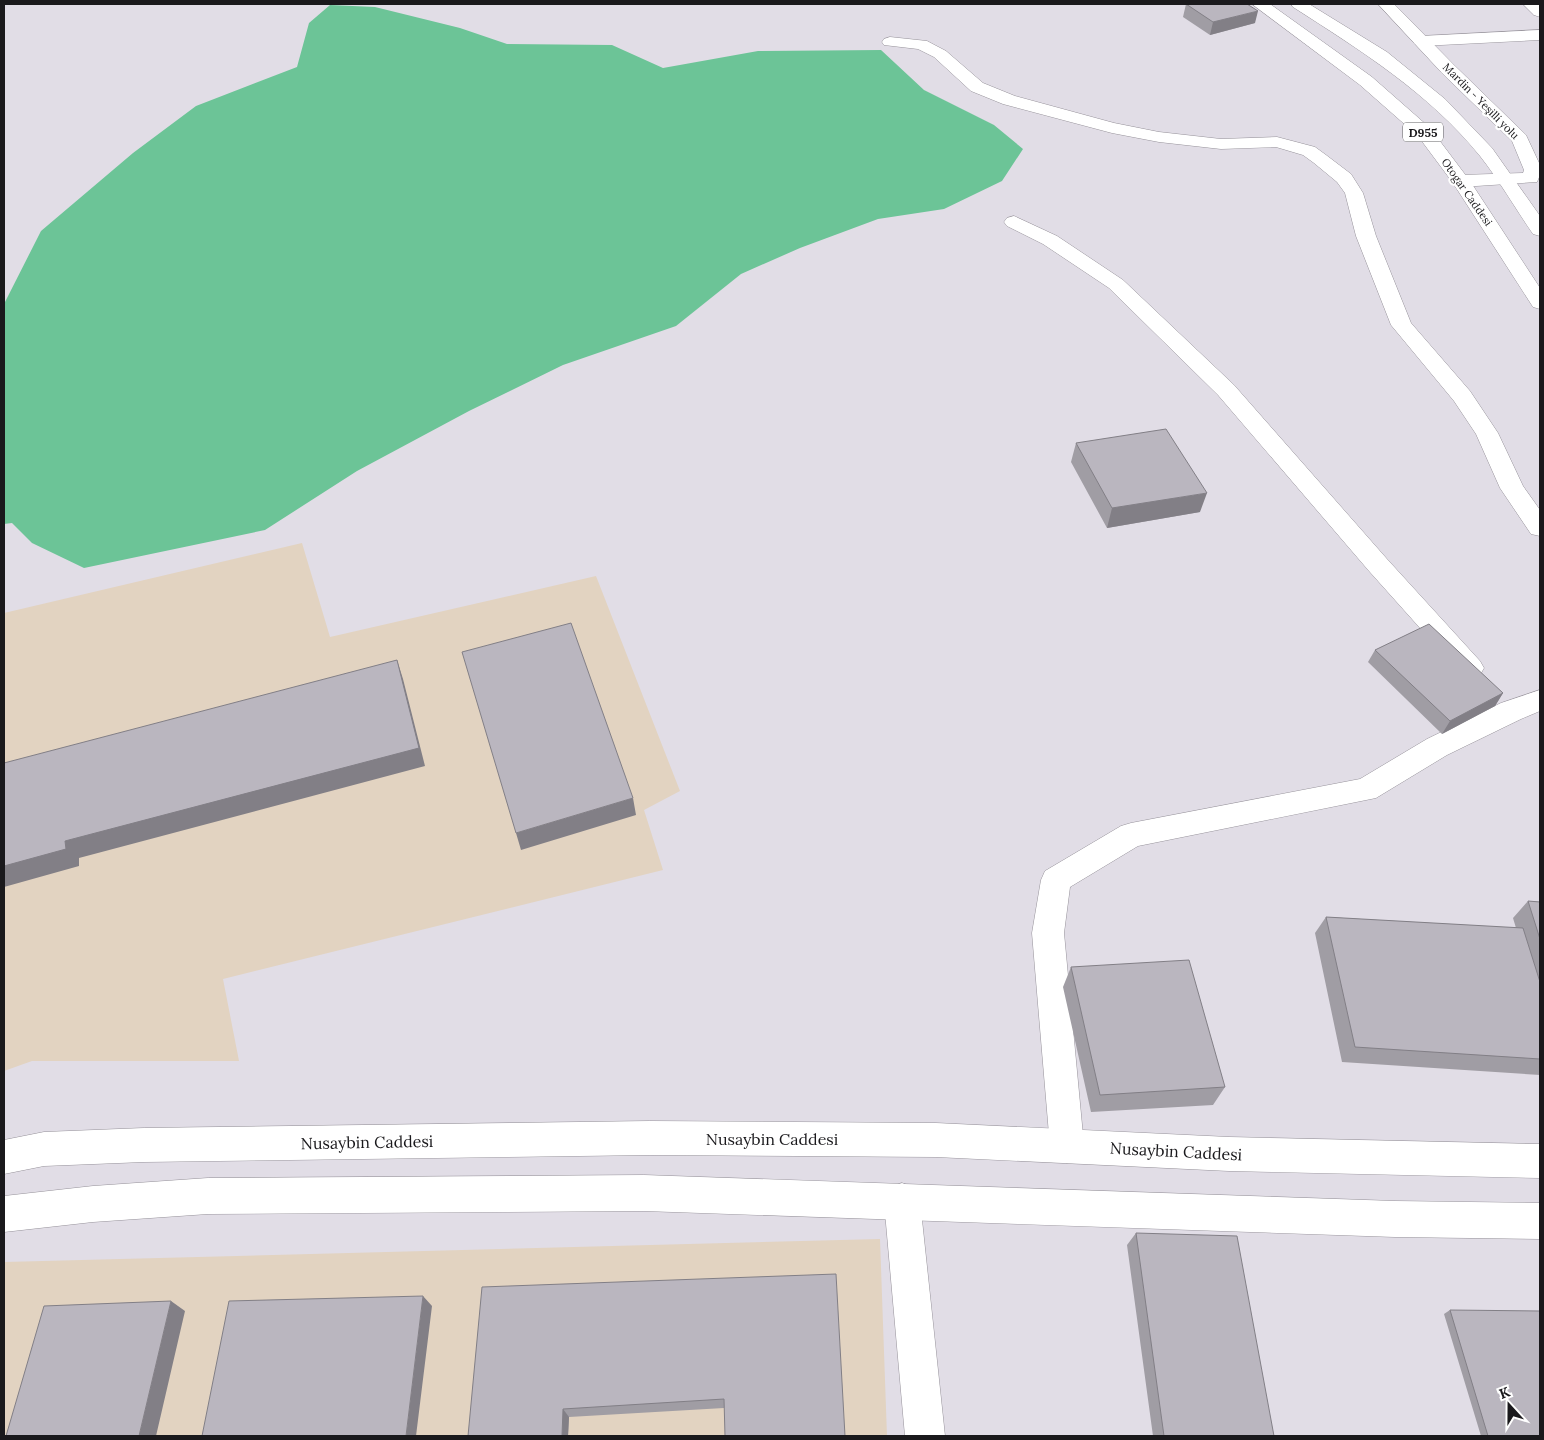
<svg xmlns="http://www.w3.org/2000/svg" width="1544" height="1440" font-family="Lora,serif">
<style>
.education{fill:#e2d3c1}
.green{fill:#6cc497}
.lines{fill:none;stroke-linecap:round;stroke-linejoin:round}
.pedestrian-casing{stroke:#96929a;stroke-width:1}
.minor-casing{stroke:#96929a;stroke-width:1}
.tertiary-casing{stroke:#96929a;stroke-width:1}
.secondary-casing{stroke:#96929a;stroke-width:1}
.primary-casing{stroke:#96929a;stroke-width:1}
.pedestrian{fill:#fff;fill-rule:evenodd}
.minor{fill:#fff;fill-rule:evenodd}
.tertiary{fill:#fff;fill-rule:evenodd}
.secondary{fill:#fff;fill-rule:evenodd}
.primary{fill:#fff;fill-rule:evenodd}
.wall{fill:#a09da4}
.shaded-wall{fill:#827f86}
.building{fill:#bab6bf;stroke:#827f86}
.labels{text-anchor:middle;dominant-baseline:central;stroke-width:4.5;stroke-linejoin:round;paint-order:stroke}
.far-street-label{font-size:11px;fill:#1a191c;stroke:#fff}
.shield{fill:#fff;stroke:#5f5e60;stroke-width:1}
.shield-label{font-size:12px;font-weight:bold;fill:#1a191c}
.near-street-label{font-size:16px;fill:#1a191c;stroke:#fff}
</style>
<rect width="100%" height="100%" fill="#e1dde6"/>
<path class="education" d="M302 543 330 637 596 576 680 791 644 810 663 870 223 979 239 1061H32L4 1071V613Z
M880 1239 887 1436H4V1262Z"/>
<path class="green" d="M330 5 375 7 460 28 507 44 612 45 663 68 758 51 881 50 924 90 994 125 1023 149 1002 181 944 209 878 219 800 248 741 274 676 326 563 365 469 411 357 471 265 530 84 568 32 543 12 523 4 524V304L41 231 133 153 196 106 297 67 309 23Z"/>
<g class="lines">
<defs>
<path id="pedestrian" d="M1540 30V40L1421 46 1415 44 1413 41 1415 38 1421 36Z"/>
<path id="minor" d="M1523 4H1540V17L1534 15Z
M890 37 927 41 946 51 983 83 1015 96 1114 123 1159 132 1221 139 1277 137 1315 147 1326 155 1351 174 1363 193 1376 236 1411 323 1470 391 1498 433 1523 486 1540 510V536L1531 534 1500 488 1476 434 1454 401 1391 325 1356 236 1345 193 1337 182 1314 163 1303 155 1276 147 1221 149 1159 142 1112 133 1003 104 971 91 934 57 918 49 884 45 882 42 884 39Z
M1014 216 1057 236 1123 280 1234 385 1387 559 1480 661 1484 668 1480 675 1471 678 1462 675 1369 571 1218 395 1109 288 1043 244 1007 226 1004 222 1007 218Z
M1540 690V711L1521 719 1447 755 1376 798 1138 846 1070 887 1064 933 1084 1146 1079 1158 1067 1163 1055 1158 1050 1146 1032 933 1041 880 1045 871 1121 826 1131 823 1360 779 1427 739 1501 703Z"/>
<path id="tertiary" d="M1378 4H1394L1454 65 1526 135 1540 165V175L1537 182 1461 187 1454 185 1452 181 1454 177 1461 175 1523 173 1524 170 1512 141 1442 73Z
M902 1183 915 1188 920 1201 945 1436H905L884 1201 889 1188Z"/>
<path id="secondary" d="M650 1121 936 1123 1229 1137 1540 1144V1178L1229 1171 936 1157 650 1155 144 1162 44 1166 4 1174V1140L44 1132 144 1128Z
M644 1175 1395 1201 1540 1203V1239L1395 1237 644 1211 208 1214 93 1222 4 1232V1196L93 1186 208 1178Z"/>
<path id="primary" d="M1252 4H1270L1372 77 1430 128 1470 181 1540 288V309L1533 307 1453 183 1418 136 1360 85Z
M1291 4H1309L1387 52 1445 99 1492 148 1540 216V236L1533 234C1515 208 1499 180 1480 156 1429 93 1360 50 1293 7Z"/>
</defs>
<use href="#pedestrian" class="pedestrian-casing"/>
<use href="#minor" class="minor-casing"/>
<use href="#tertiary" class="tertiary-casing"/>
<use href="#secondary" class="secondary-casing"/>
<use href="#primary" class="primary-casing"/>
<use href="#pedestrian" class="pedestrian"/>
<use href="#minor" class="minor"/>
<use href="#tertiary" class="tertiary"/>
<use href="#secondary" class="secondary"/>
<use href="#primary" class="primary"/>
</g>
<path class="wall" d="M1186 4 1255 23 1210 35 1183 17Z
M1076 443 1200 512 1107 528 1071 462Z
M1375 650 1503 693 1495 706 1442 734 1368 662Z
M1528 901 1540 902V1075L1342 1062 1315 933 1326 917 1516 928 1513 918Z
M1071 967 1225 1087 1213 1105 1091 1112 1063 987Z
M1136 1233 1274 1436H1153L1127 1245Z
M836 1274 724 1408 569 1417 568 1436H468Z
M1450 1310 1540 1436H1481L1444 1314Z"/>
<path class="shaded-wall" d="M1258 11 1255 23 1210 35 1213 22Z
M1207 493 1200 512 1107 528 1112 508Z
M397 660 403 679 425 766 79 858V866L4 887V866L65 841Z
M1503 693 1495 706 1442 734 1450 721Z
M633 798 636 815 521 850 516 833Z
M423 1296 432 1306 416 1436H406Z
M171 1301 185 1311 156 1436H139Z
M563 1409 569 1417 568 1436H562Z"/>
<path class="building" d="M1186 4H1247L1258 11 1213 22Z
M1166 429 1207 493 1112 508 1076 443Z
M571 623 633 798 516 833 462 652Z
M1429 624 1503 693 1450 721 1375 650Z
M397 660 419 748 65 841 66 849 4 866V763Z
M1528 901 1540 902V939Z
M1326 917 1523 928 1540 982V1059L1355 1047Z
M1189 960 1225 1087 1100 1095 1071 967Z
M1136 1233 1237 1236 1274 1436H1164Z
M836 1274 845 1436H725L724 1399 563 1409 562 1436H468L482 1287Z
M423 1296 406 1436H202L229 1301Z
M171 1301 139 1436H6L44 1306Z
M1450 1310 1540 1311V1436H1488Z"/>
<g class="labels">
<g class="far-street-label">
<text transform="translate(1481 101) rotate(45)">Mardin - Yeşilli yolu</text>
<text transform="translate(1467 192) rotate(55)">Otogar Caddesi</text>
</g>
<rect class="shield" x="1403" y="122.5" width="40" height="19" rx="4"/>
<g class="shield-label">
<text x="1423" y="132">D955</text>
</g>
<g class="near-street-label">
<text x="772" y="1139">Nusaybin Caddesi</text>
<text transform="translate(367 1142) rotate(-1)">Nusaybin Caddesi</text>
<text transform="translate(1176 1151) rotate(3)">Nusaybin Caddesi</text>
</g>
</g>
<rect width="1544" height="1440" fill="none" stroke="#1a191c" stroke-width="10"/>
<g transform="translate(1509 1405) rotate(339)" stroke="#ffffff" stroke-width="4" paint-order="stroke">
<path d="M0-4L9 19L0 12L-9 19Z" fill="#1a191c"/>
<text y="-8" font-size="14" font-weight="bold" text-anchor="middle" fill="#1a191c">K</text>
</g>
</svg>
